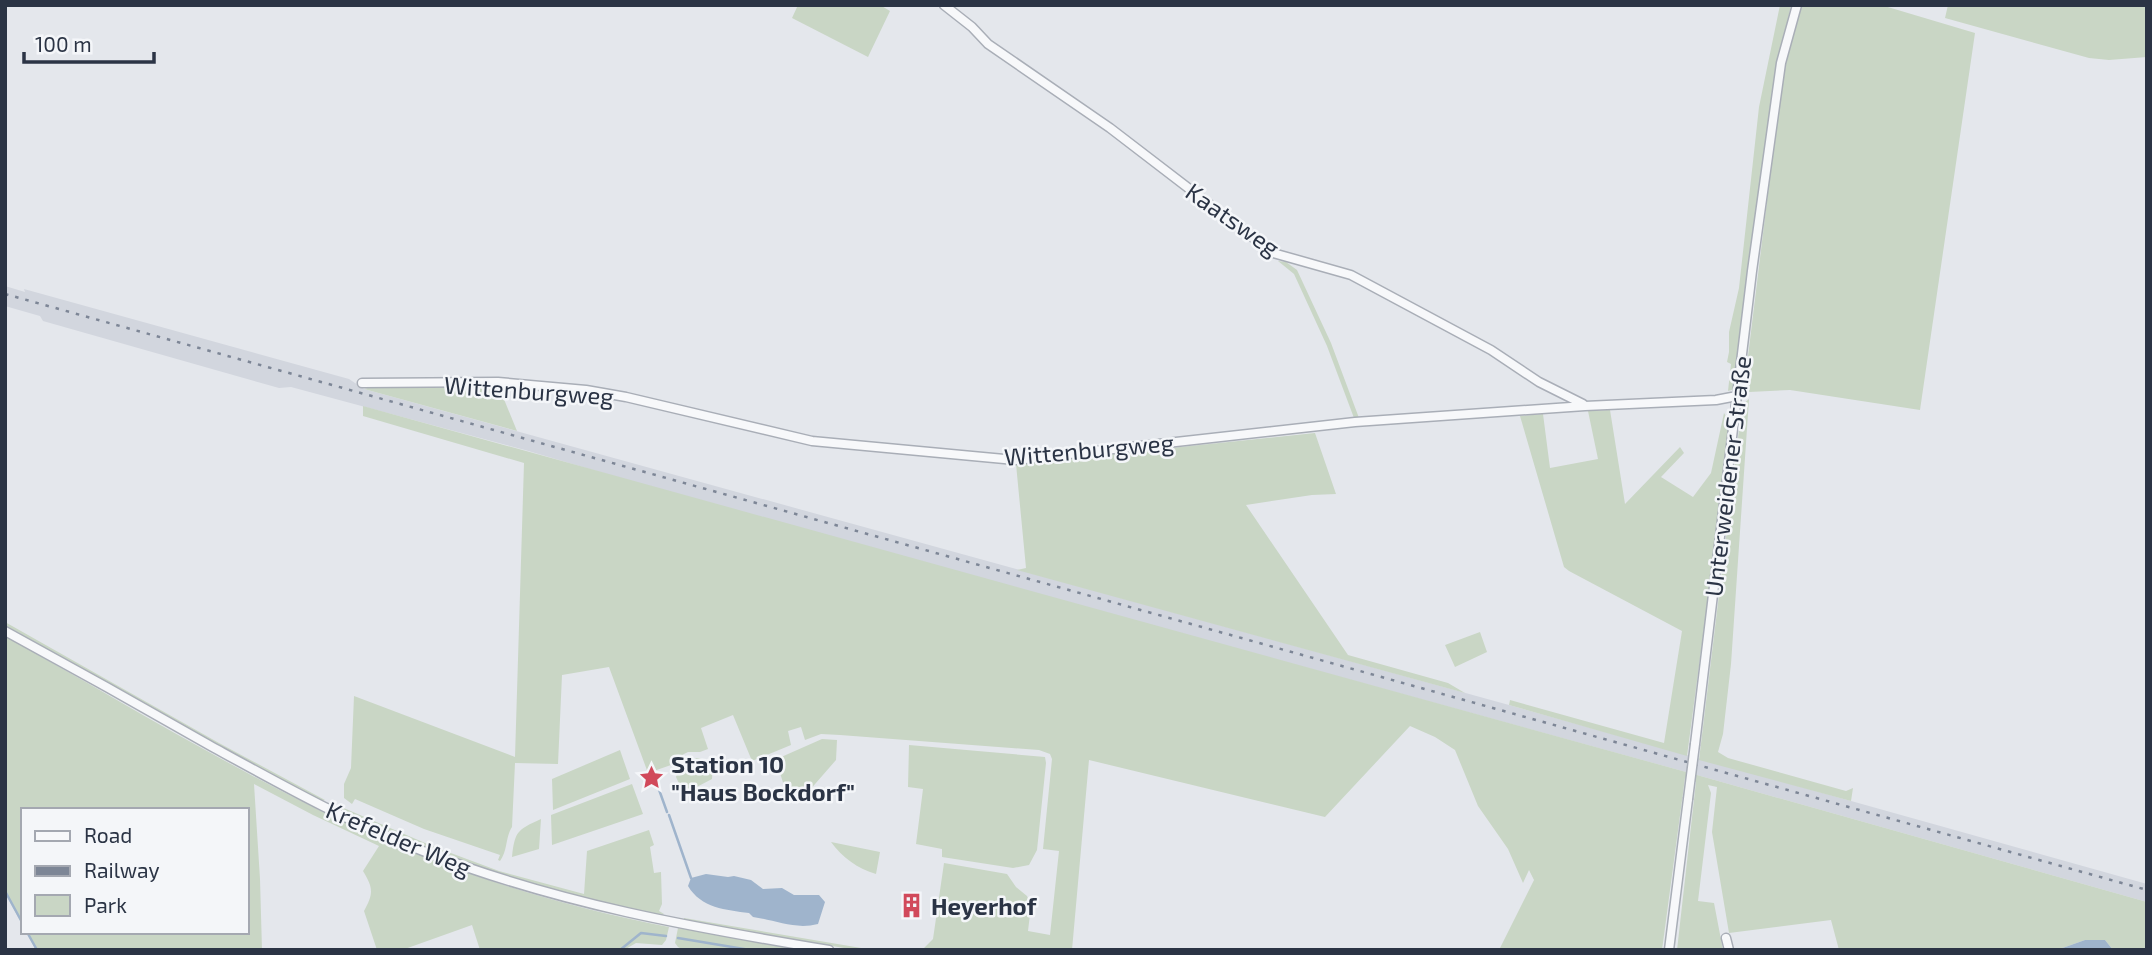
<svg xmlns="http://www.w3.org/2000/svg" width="2152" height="955" font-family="'Exo 2',sans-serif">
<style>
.built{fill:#d2d6de}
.green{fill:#c9d6c5}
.water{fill:#9fb4cc}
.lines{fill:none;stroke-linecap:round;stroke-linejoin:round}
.stream{stroke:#9fb4cc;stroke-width:2.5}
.minor-casing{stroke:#a9aeb7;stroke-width:11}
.minor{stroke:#f7f8fa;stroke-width:8}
.rail{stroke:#7d8696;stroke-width:2.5;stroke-dasharray:3.5 7;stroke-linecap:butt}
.minor-bridge-casing{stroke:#a9aeb7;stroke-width:11;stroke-linecap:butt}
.minor-bridge{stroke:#f7f8fa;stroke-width:8}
.labels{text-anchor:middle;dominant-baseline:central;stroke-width:5;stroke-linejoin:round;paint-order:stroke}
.street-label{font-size:24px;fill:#2b3445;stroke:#f4f6f9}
.poi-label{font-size:24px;font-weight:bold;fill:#2b3445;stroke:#f4f6f9;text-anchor:start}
</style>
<rect width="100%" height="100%" fill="#e4e7ec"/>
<path class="built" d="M5 286 25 292 24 289 349 379 364 389 1509 705 2147 884V902L1697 775 678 495 525 450 291 387 279 388 43 321 40 316 5 306Z"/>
<path class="green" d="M798 5H880L890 11 868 57 792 18Z
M1780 5H1791L1772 91 1735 389 1728 391 1731 364 1727 362 1729 352V332L1739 288 1759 107Z
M1800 5H1881L1975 33 1920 410 1790 390 1749 392 1744 389 1778 111 1788 52Z
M1948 5H2147V57L2109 60 2089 58 1945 18Z
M1278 261 1286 262 1297 270 1331 343 1359 418H1354L1327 346 1294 274Z
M499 387 517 431 364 389 368 388Z
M1749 399 1731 664 1723 734 1718 752 1728 758 1846 791 1853 788 1851 801 1699 760 1742 405Z
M363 406 1697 775 2147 902V950H2113L2105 940H2085L2057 950H1839L1831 920 1729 933 1712 832 1717 787 1708 785 1711 793 1698 901 1714 903 1723 950H1677L1696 782 1685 778 1662 950H1499L1534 880 1529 870 1523 883 1508 849 1478 806 1455 750 1435 737 1410 726 1325 817 1089 760 1072 950H919V948H924L933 939 944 863 1007 874 1016 887 1027 896 1031 906 1028 931 1050 935 1059 851 1043 849 1052 759 1050 754 1039 750 840 735 821 734 805 740 801 727 788 731 791 745 752 761 733 715 701 728 708 749 700 752H688L678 757 671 765 648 773 609 667 562 675 558 764 515 763 512 827C505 838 508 850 500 861L498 860 500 855 424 829 355 799 352 804 344 798V784L351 768 354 696 515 757 524 463 363 416Z
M1610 410 1625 504 1680 447 1684 453 1661 477 1693 497 1711 473 1724 413 1731 425 1687 756 1509 705 1510 700 1664 743 1682 631 1569 571 1564 567 1520 416 1543 414 1550 468 1598 459 1588 411Z
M1315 433 1336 494 1312 495 1246 505 1348 655 1448 683 1465 693 1017 570 1026 568 1016 464Z
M5 622 219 743 325 800 322 801 218 745 5 625Z
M1480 632 1487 652 1455 667 1445 645Z
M5 636C108 694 210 756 317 809 427 864 547 904 669 927L666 940 662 945 636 943 624 950H480L472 925 402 950H377L364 911C373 894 374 889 363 871L379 846 313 815 254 784 260 879 262 950H36L26 932H247V810H23V926L5 893Z
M822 739 837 740 836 760 802 799H788L777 763 779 758Z
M909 745 1045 757 1046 763 1037 850 1029 865 1013 868 942 857V849L916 844 923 789 908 787Z
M620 750 630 779 553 810 552 779Z
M698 758C710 760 713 768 712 779L689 791 681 788 676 777C680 765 685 760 698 758Z
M632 784 643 814 552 845 551 815Z
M339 806 432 846 499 871 584 894 587 851 649 830 654 845 650 847 654 873 661 872 662 904 659 911 664 914 662 916C608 904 554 892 501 875 446 857 393 834 341 810Z
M541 819 539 849 512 857C515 831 517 830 541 819Z
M831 842 880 852 876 874C858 869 842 857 831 842Z
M684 918 873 950H856L684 921Z
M678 928 797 949 800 950H684L678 947 675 943Z"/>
<path class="water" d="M706 874 728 877 734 876 751 880 763 889 782 888 794 895H819L825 902 818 924C795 930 775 920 753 917L749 913C726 910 701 908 688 886L691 878Z
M2085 940H2105L2113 950H2057Z"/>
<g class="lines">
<path class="stream" d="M657 784 667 812
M669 815 691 878
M5 891 23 924
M27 932 37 950
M678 938 750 950
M620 950 641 933 666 936"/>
<defs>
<path id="minor" d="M944 5 972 27 988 44 1110 128 1273 253 1351 275 1491 350 1539 382 1583 404
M362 383 498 382 586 390 626 397 812 441 1015 460 1355 422 1585 406 1716 400 1737 396
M5 631C73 668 141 706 209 745 280 784 351 824 428 853 560 904 691 927 829 950
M1695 744 1752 271 1781 63 1797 5
M1726 938 1729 950
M1669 950 1688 799"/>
</defs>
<use href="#minor" class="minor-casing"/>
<use href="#minor" class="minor"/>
<path class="rail" d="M5 294 2147 890"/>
<defs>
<path id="minor-bridge" d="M1688 799 1695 744"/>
</defs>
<use href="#minor-bridge" class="minor-bridge-casing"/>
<use href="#minor-bridge" class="minor-bridge"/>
</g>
<defs>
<symbol id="sight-bare" viewBox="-9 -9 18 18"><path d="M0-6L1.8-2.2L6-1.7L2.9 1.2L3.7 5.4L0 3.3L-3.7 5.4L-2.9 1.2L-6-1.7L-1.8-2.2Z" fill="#d1495b" stroke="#f4f6f9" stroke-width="2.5" paint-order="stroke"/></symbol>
<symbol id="building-bare" viewBox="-9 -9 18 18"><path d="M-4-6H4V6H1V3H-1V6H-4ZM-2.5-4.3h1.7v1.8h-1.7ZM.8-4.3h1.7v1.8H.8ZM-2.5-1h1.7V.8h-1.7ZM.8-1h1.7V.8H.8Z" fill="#d1495b" stroke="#f4f6f9" stroke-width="2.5" paint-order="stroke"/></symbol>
</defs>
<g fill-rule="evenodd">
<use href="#sight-bare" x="634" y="760" width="35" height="35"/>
<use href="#building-bare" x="894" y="888" width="35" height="35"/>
</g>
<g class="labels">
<g class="street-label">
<text transform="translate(1233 219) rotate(35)">Kaatsweg</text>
<text transform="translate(529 390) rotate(4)">Wittenburgweg</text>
<text transform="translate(1089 449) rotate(-5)">Wittenburgweg</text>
<text transform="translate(1727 476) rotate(-83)">Unterweidener Straße</text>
<text transform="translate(399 838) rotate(23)">Krefelder Weg</text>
</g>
<g class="poi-label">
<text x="671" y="763">Station 10<tspan x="671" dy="28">"Haus Bockdorf"</tspan></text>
<text x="931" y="905">Heyerhof</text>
</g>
</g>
<rect width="2152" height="955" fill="none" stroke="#2b3445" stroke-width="14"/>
<rect x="21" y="808" width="228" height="126" fill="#f4f6f9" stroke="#a4a8b1" stroke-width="2"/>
<rect x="35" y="831" width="35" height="10" fill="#f7f8fa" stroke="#a4a8b1" stroke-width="2"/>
<text x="84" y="843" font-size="21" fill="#2b3445">Road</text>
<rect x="35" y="866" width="35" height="10" fill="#7d8696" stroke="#a4a8b1" stroke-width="2"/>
<text x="84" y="878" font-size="21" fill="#2b3445">Railway</text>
<rect x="35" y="895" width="35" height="21" fill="#c9d6c5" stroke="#a4a8b1" stroke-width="2"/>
<text x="84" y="913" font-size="21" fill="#2b3445">Park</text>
<path d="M24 52v10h130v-10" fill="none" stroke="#2b3445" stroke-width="3.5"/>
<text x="35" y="52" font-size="21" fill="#2b3445" stroke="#f4f6f9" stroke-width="5" paint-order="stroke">100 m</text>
</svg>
